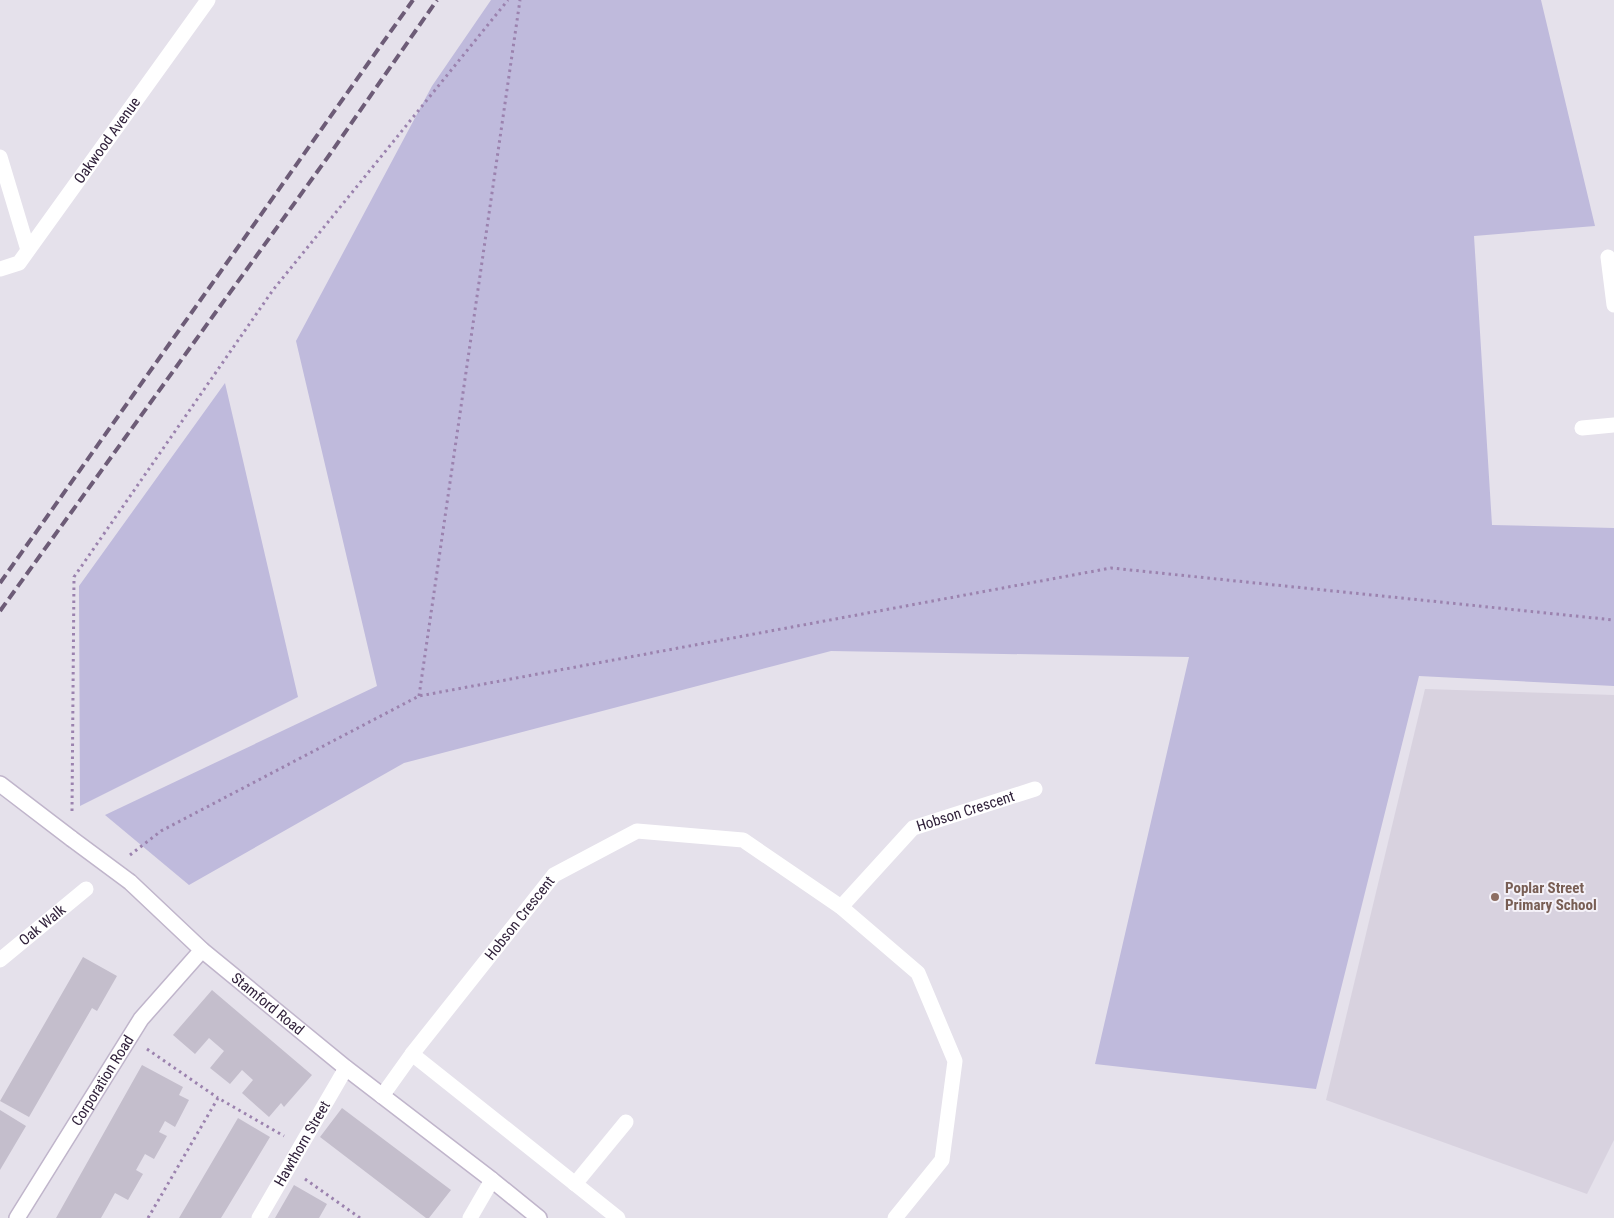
<svg xmlns="http://www.w3.org/2000/svg" width="1614" height="1218" font-family="'Roboto Condensed',sans-serif">
<style>
.built{fill:#d8d2df}
.green{fill:#bfbadc}
.building{fill:#c4becc}
.lines{fill:none;stroke-linecap:round;stroke-linejoin:round}
.secondary-casing{stroke:#c0b5cb;stroke-width:18}
.path{stroke:#9b82ae;stroke-width:3;stroke-dasharray:2.5 4;stroke-linecap:butt}
.street{stroke:#fff;stroke-width:15}
.secondary{stroke:#fff;stroke-width:15}
.rail{stroke:#6d5c77;stroke-width:4;stroke-dasharray:10 5;stroke-linecap:butt}
.secondary-bridge-casing{stroke:#c0b5cb;stroke-width:18;stroke-linecap:butt}
.secondary-bridge{stroke:#fff;stroke-width:15}
.education-dot{fill:#8d6e63;stroke:#f4f1f8;stroke-width:2}
.labels{text-anchor:middle;dominant-baseline:central;stroke-width:4;stroke-linejoin:round;paint-order:stroke}
.street-label{font-size:15px;fill:#31223b;stroke:#f4f1f8}
.education-label{font-size:15px;font-weight:bold;fill:#785e54;stroke:#f4f1f8;text-anchor:start}
</style>
<rect width="100%" height="100%" fill="#e5e1eb"/>
<path class="built" d="M1425 689 1614 695V1140L1587 1194 1326 1100Z"/>
<path class="green" d="M491 0H1541L1595 226 1474 236 1492 525 1614 528V686L1419 676 1316 1089 1095 1064 1189 657 831 651 404 763 189 885 105 815 377 686 296 341 432 86Z
M225 383 298 697 80 806 79 586Z"/>
<path class="building" d="M83 957 117 976 97 1011 92 1008 29 1117 0 1101Z
M212 990 312 1075 284 1107 281 1103 269 1117 242 1093 253 1080 242 1070 230 1084 210 1068 224 1051 209 1038 195 1054 173 1035Z
M142 1065 183 1087 179 1095 189 1100 175 1127 165 1121 159 1132 167 1136 154 1159 145 1154 136 1170 143 1174 128 1200 115 1193 101 1218H56Z
M342 1108 451 1190 429 1218H426L320 1137Z
M0 1110 26 1126 0 1170Z
M238 1118 270 1137 221 1218H179Z
M294 1185 327 1204 319 1218H275Z"/>
<g class="lines">
<defs>
<g id="secondary">
<path d="M0 784 72 839"/>
<path id="s6" d="M130 882 202 950 346 1068 492 1180 539 1218"/>
<path id="s7" d="M17 1218 141 1019 202 950"/>
</g>
</defs>
<use href="#secondary" class="secondary-casing"/>
<path class="path" d="M419 696 520 0
M72 811 74 577 273 290 508 0
M130 855 161 831 419 696 1111 568 1614 620
M147 1049 218 1098
M305 1179 360 1218
M148 1218 218 1098 284 1136"/>
<g class="street">
<path d="M0 157 28 250"/>
<path d="M1608 257 1614 305"/>
<path id="s1" d="M0 269 19 263 208 0"/>
<path d="M1582 428 1614 425"/>
<path id="s2" d="M841 907 913 828 1035 789"/>
<path id="s3" d="M0 960 86 889"/>
<path d="M412 1054 618 1218"/>
<path id="s4" d="M382 1096 412 1054 554 875 637 831 743 840 841 907 918 973 955 1061 942 1160 895 1218"/>
<path d="M575 1184 626 1122"/>
<path id="s5" d="M259 1218 346 1068"/>
<path d="M470 1218 492 1180"/>
</g>
<use href="#secondary" class="secondary"/>
<path class="rail" d="M0 583 413 0
M0 611 330 154 437 0"/>
<defs>
<path id="secondary-bridge" d="M72 839 130 882"/>
</defs>
<use href="#secondary-bridge" class="secondary-bridge-casing"/>
<use href="#secondary-bridge" class="secondary-bridge"/>
</g>
<circle class="education-dot" cx="1495" cy="897" r="5"/>
<g class="labels">
<g class="street-label">
<text stroke="none"><textPath href="#s1" startOffset="171">Oakwood Avenue</textPath></text>
<text stroke="none"><textPath href="#s2" startOffset="162">Hobson Crescent</textPath></text>
<text stroke="none"><textPath href="#s4" startOffset="225">Hobson Crescent</textPath></text>
<text stroke="none"><textPath href="#s3" startOffset="55">Oak Walk</textPath></text>
<text stroke="none"><textPath href="#s6" startOffset="184">Stamford Road</textPath></text>
<text stroke="none"><textPath href="#s7" startOffset="162">Corporation Road</textPath></text>
<text stroke="none"><textPath href="#s5" startOffset="86">Hawthorn Street</textPath></text>
</g>
<g class="education-label">
<text x="1505" y="888">Poplar Street<tspan x="1505" dy="17">Primary School</tspan></text>
</g>
</g>
</svg>
